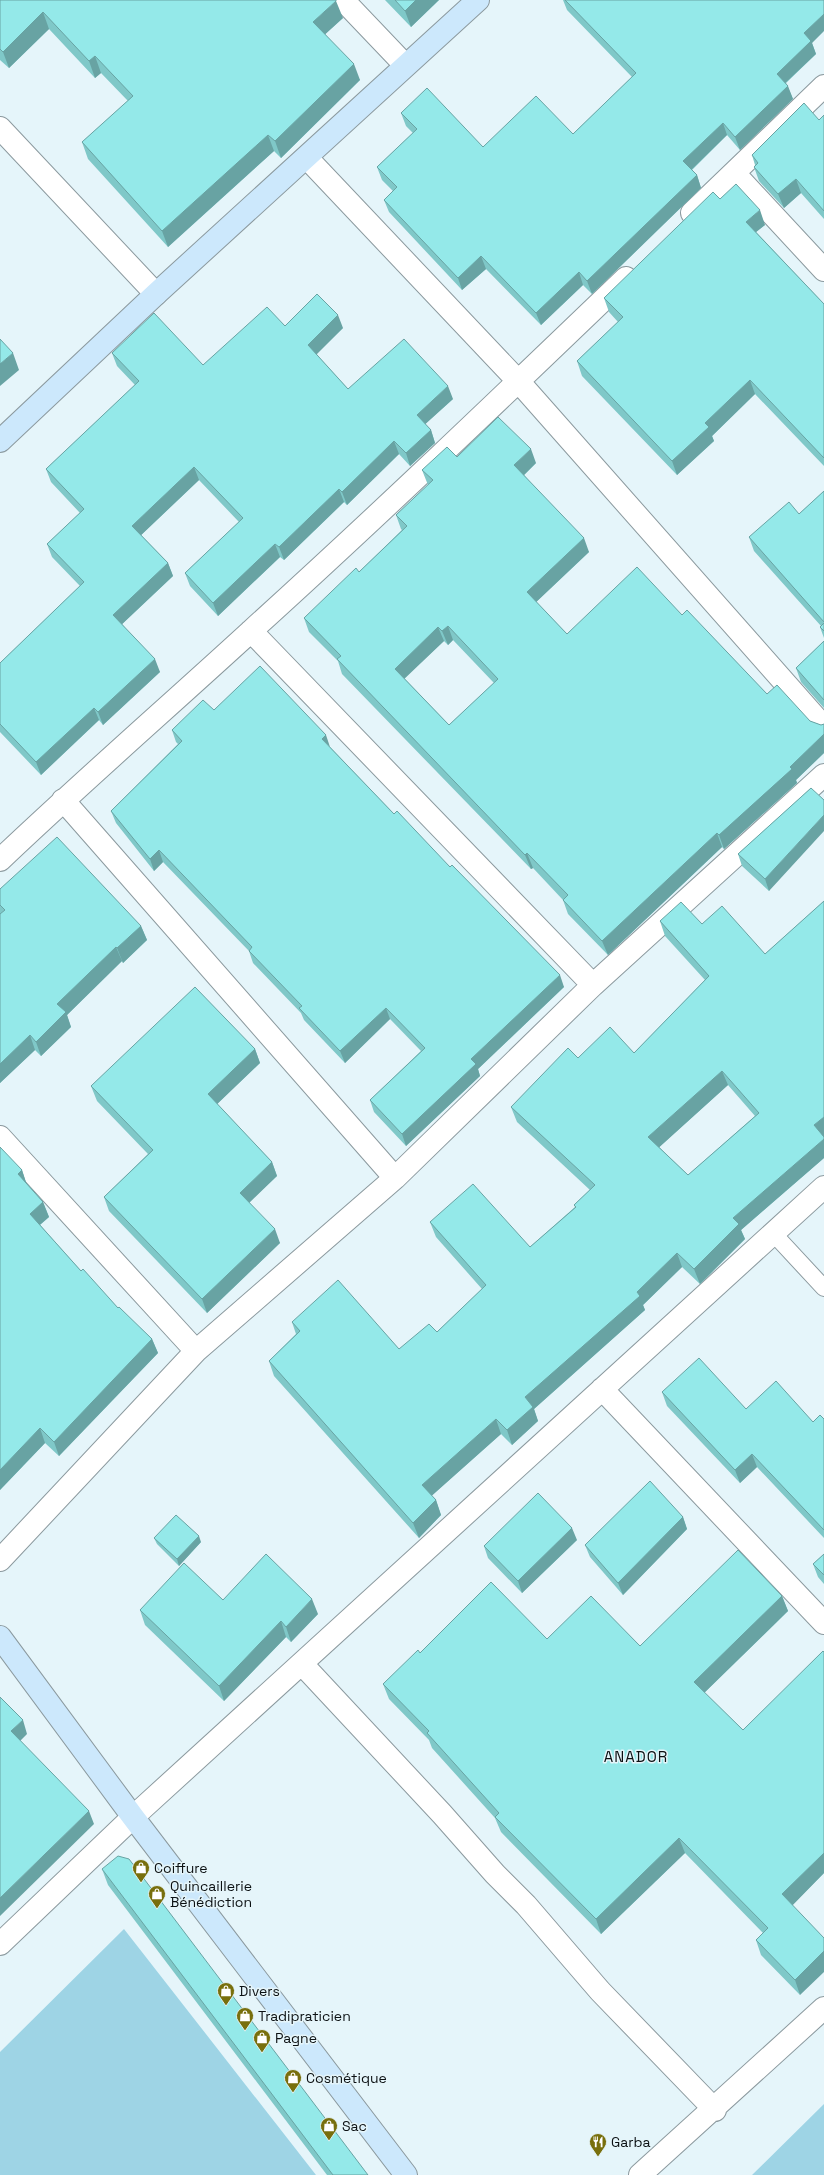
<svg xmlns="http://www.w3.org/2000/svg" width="824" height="2175" font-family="'Space Grotesk',sans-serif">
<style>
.green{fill:#9ed4e5}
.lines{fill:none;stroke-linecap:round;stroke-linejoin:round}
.lane-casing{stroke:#8b999e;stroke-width:18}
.street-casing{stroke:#8b999e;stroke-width:24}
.secondary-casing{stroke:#8b999e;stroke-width:24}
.lane{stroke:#fff;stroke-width:16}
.street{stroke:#fff;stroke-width:22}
.secondary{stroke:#cce8fc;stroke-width:22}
.wall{fill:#7fc8c8;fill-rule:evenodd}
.shaded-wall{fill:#68a3a3}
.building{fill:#94e9e9;stroke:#68a3a3;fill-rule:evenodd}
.labels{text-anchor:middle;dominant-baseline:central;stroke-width:3;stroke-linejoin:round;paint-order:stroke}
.poi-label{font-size:14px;fill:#0c1113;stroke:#e5f5fa;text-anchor:start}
.neighbourhood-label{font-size:15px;letter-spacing:1px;fill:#0c1113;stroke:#e5f5fa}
</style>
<rect width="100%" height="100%" fill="#e5f5fa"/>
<path class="green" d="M124 1929 316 2175H0V2052Z
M824 2104V2175H752Z"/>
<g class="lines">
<defs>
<path id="lane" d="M773 1233 824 1288"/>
<path id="street" d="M343 0 405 65
M0 128 156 294
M307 158 519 382 824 727
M734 173 824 270
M692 213 824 86
M251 631 593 985
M63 800 395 1178
M0 860C82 782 167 708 251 631 378 516 502 397 626 278
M0 1137 196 1351
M602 1389 824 1623
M0 1560 196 1351 395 1178 593 985 824 775
M302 1664 442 1814 495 1874 526 1905 600 1991 715 2110
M0 1944 133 1817 824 1187
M640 2175 824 2008"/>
<path id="secondary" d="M0 441 156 294 478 0
M0 1637 133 1817 406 2175"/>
</defs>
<use href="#lane" class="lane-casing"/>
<use href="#street" class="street-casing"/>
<use href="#secondary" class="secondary-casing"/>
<use href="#lane" class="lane"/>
<use href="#street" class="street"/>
<use href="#secondary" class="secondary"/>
</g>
<path class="wall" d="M0 0 343 18 325 34 360 80 281 158 274 151 168 247 88 159 82 142 128 101 101 73 95 78 49 29 9 68 0 60Z
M385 0H439L411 27Z
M563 0H824L812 43 816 54 786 83 793 99 740 150 727 135 692 170 697 175 701 188 592 294 583 285 541 325 486 269 462 290 389 212 384 200 393 191 382 180 377 167 413 133 406 126 401 113 483 147 573 134 632 77 567 10Z
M824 115V219L801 193 784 208 759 181 754 167 755 165 752 155 819 120Z
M720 199 765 225 756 232 824 304V466L755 394 712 436 714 441 677 475 582 376 577 361 618 322 609 312 604 298Z
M285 326 343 328 316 354 348 389 453 399 425 424 431 430 435 443 410 466 399 454 347 505 344 502 284 560 280 557 218 616 190 586 185 573 239 522 199 480 141 535 168 563 173 576 122 624 160 672 103 725 99 720 41 775 0 732V663L80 586 52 557 47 544 80 513 51 482 46 469 135 385 117 366 112 353 203 365Z
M457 457 536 463 524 475 589 552 536 602 567 634 682 615 767 694 810 721 821 725 824 724V753L796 780 797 783 724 849 722 847 608 955 568 914 563 900 533 868 531 869 342 674 338 661 309 632 304 618 359 572 402 530 401 529 396 515 428 485 422 470ZM453 640 494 683 449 725 404 678 444 641 448 645Z
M824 491V638L820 627 821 626 754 551 749 537 799 514Z
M824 641V708L801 682 796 668Z
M214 710 330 747 394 814 564 987 478 1069 480 1076 406 1146 374 1112 370 1100 421 1051 390 1019 345 1063 304 1020 301 1013 253 963 249 951 163 862 154 871 116 823 111 811 178 744 176 742 172 730Z
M811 788 769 891 742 866 738 854Z
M0 889 141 926 147 940 123 963 122 961 67 1015 71 1027 41 1056 35 1050 0 1083Z
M824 901V1158L741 1230 745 1239 700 1284 682 1267 643 1305 645 1310 534 1409 538 1421 512 1445 501 1434 431 1496 436 1500 441 1515 419 1538 274 1376 269 1361 296 1334 292 1322 399 1349 437 1332 482 1289 436 1237 430 1222 530 1247 575 1207 574 1205 590 1190 517 1122 511 1107 578 1058 634 1053 705 980 665 936 660 921 702 924 765 954ZM728 1085 755 1116 688 1175 659 1147Z
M255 1049 260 1063 217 1104 272 1162 277 1176 249 1202 280 1243 207 1313 109 1211 104 1197 148 1154 97 1101 91 1086Z
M22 1170 26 1183 43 1202 49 1217 40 1225 81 1271 118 1308 152 1339 158 1353 59 1456 45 1443 0 1490Z
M662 1392 813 1422 824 1419V1538L757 1467 740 1483 667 1406Z
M683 1517 687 1529 623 1595 590 1557 585 1545Z
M154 1538 201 1542 179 1566 157 1544Z
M577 1540 522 1593 488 1558 484 1546Z
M824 1554V1584L818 1577 813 1564Z
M782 1596 788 1611 704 1693 743 1730 824 1652V1873L792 1905 800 1995 761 1955 756 1940 763 1933 685 1853 601 1934 501 1832 495 1818 432 1748 429 1740 389 1699 383 1684 420 1653 547 1639 640 1646Z
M223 1600 318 1614 291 1642 286 1637 224 1701 145 1625 140 1610Z
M102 1869 368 2175H327L108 1885Z"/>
<path class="shaded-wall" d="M416 0H439L411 27 405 11Z
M336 1 343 18 320 39 313 22Z
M43 12 49 29 9 68 3 52Z
M824 14V31L812 43 816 54 782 86 777 74 804 33Z
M95 56 101 73 95 78 89 61Z
M354 64 360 80 281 158 275 141Z
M788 86 793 99 740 150 735 137Z
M723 123 727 135 688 173 683 161Z
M268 135 274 151 168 247 162 231Z
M697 175 701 188 592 294 587 281Z
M796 179 801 193 784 208 778 194Z
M760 210 765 225 751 236 746 222Z
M481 256 486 269 462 290 458 278Z
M579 272 583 285 541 325 536 313Z
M338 315 343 328 313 358 308 345Z
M13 353 19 370 0 386V364Z
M750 380 755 394 712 436 714 441 677 475 672 461 705 423Z
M448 386 453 399 421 428 417 415Z
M431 430 435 443 410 466 406 453Z
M394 441 399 454 347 505 342 492Z
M531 449 536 463 520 479 514 465Z
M194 467 199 480 137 539 132 526Z
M339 489 344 502 284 560 279 547Z
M584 538 589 552 532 606 527 592Z
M275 544 280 557 218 616 213 603Z
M168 563 173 576 118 628 113 615Z
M448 626 453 640 448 645 442 631Z
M438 627 444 641 400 683 395 669Z
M155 659 160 672 103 725 98 712Z
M94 708 99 720 41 775 36 762Z
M824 734V753L796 780 797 783 724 849 719 835Z
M326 735 330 747 322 739Z
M824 815V831L769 891 765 879Z
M717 833 722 847 608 955 602 941Z
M159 850 163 862 154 871 150 859Z
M527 853 533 868 531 869 525 855Z
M141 926 147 940 123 963 117 948Z
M116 947 122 961 67 1015 71 1027 41 1056 36 1042 57 1004Z
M560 975 564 987 478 1069 480 1076 406 1146 402 1134 471 1059Z
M386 1008 390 1019 345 1063 340 1051Z
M30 1035 35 1050 0 1083V1064Z
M255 1049 260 1063 213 1108 208 1094Z
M722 1071 728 1085 654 1152 648 1137Z
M824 1117V1136L819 1140 814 1125Z
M824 1139V1158L741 1230 745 1239 700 1284 694 1269 733 1218Z
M272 1162 277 1176 245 1207 240 1193Z
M22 1170 27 1185 18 1174Z
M43 1202 49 1217 35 1229 30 1214Z
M275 1229 280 1243 207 1313 202 1299Z
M677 1253 682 1267 643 1305 645 1310 534 1409 538 1421 512 1445 507 1430 525 1397 637 1292Z
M152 1339 158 1353 59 1456 54 1442Z
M496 1419 501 1434 427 1500 422 1485Z
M40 1428 45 1443 0 1490V1470Z
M752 1454 757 1467 740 1483 735 1470Z
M436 1500 441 1515 419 1538 413 1523Z
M683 1517 687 1529 623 1595 618 1583Z
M572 1528 577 1540 522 1593 518 1581Z
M199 1536 201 1542 179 1566 177 1559Z
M782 1596 788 1611 700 1697 694 1682Z
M312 1599 318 1614 291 1642 286 1627Z
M281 1621 286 1637 224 1701 219 1686Z
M23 1720 27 1734 16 1745 11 1731Z
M89 1811 94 1824 0 1916V1898Z
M679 1838 685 1853 601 1934 596 1919Z
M824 1853V1873L788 1910 782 1894Z
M824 1951V1972L800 1995 795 1980Z"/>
<path class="building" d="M0 0H336V1L313 22 354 64 275 141 268 135 162 231 82 142 133 96 95 56 89 61 43 12 3 52 0 49Z
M395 0H416L405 11Z
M565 0H824V14L804 33 811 41 777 74 788 86 735 137 723 123 683 161 697 175 587 281 579 272 536 313 481 256 458 278 384 200 397 187 377 167 417 129 401 113 427 88 483 147 536 96 573 134 636 73Z
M804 103 819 120 824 115V211L796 179 778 194 754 167 758 163 752 155Z
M736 184 760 210 746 222 824 304V458L750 380 705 423 709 427 672 461 577 361 623 317 604 298 713 192 720 199Z
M317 294 338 315 308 345 348 389 404 339 448 386 417 415 431 430 406 453 394 441 342 492 339 489 279 547 275 544 213 603 185 573 243 518 194 467 132 526 168 563 113 615 155 659 98 712 94 708 36 762 0 724V663L84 582 47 544 84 509 46 469 139 381 112 353 154 313 203 365 267 307 285 326Z
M0 339 13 353 0 364Z
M498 417 531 449 514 465 584 538 527 592 567 634 637 567 682 615 687 610 767 694 777 685 810 721 821 725 824 724V734L790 767 792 769 719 835 717 833 602 941 563 900 568 895 527 853 525 855 337 659 341 656 304 618 356 568 359 572 407 526 396 515 433 480 422 470 447 447 457 457ZM448 626 498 679 449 725 395 669 438 627 442 631Z
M824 491V622L749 537 789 502 799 514Z
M824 623V631L820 627Z
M824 641V700L796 668Z
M260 666 326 735 322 739 394 814 397 811 450 867 452 865 560 975 471 1059 476 1064 402 1134 370 1100 425 1048 386 1008 340 1051 299 1008 302 1006 249 951 252 947 159 850 150 859 111 811 182 741 172 730 203 700 214 710Z
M811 788 824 800V815L765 879 738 854Z
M57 837 141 926 117 948 116 947 57 1004 66 1012 36 1042 30 1035 0 1064V914L5 910 0 905V889Z
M824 901V1117L814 1125 824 1137V1139L733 1218 739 1224 694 1269 677 1253 637 1292 640 1296 525 1397 533 1407 507 1430 496 1419 422 1485 436 1500 413 1523 269 1361 300 1331 292 1322 338 1280 399 1349 429 1324 437 1332 486 1285 430 1222 473 1184 530 1247 576 1207 574 1205 595 1185 511 1107 568 1048 578 1058 610 1027 634 1053 709 976 660 921 681 902 702 924 722 906 765 954ZM722 1071 759 1113 688 1175 648 1137Z
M195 987 255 1049 208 1094 272 1162 240 1193 275 1229 202 1299 104 1197 153 1150 91 1086Z
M0 1147 22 1170 18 1174 43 1202 30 1214 81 1271 83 1269 118 1308 119 1307 152 1339 54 1442 40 1428 0 1470Z
M699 1358 746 1409 776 1381 813 1422 820 1415 824 1419V1530L752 1454 735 1470 662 1392Z
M650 1481 683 1517 618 1583 585 1545Z
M538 1493 572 1528 518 1581 484 1546Z
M176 1515 199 1536 177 1559 154 1538Z
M738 1550 782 1596 694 1682 743 1730 823 1651 824 1652V1853L782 1894 824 1938V1951L795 1980 756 1940 768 1928 679 1838 596 1919 495 1817 499 1813 427 1733 429 1731 383 1684 418 1650 420 1653 491 1582 547 1639 591 1596 640 1646Z
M266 1554 312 1599 286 1627 281 1621 219 1686 140 1610 184 1563 223 1600Z
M824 1554V1575L813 1564Z
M0 1697 23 1720 11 1731 89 1811 0 1898Z
M118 1856 129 1859 368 2175H333L102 1869Z"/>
<defs>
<symbol id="shop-pin" viewBox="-11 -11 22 30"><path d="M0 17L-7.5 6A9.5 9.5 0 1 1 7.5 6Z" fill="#786f0d" stroke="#e5f5fa"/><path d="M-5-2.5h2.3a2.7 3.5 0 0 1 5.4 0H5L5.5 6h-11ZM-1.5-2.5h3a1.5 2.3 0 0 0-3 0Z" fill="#fff"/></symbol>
<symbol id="restaurant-pin" viewBox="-11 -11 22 30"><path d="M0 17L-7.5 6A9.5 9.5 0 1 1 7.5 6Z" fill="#786f0d" stroke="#e5f5fa"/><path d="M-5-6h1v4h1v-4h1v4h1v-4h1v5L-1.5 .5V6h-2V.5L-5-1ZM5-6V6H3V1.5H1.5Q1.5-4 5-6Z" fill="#fff"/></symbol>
</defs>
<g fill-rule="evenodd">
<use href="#shop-pin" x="131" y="1858" width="20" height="27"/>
<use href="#shop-pin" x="147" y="1884" width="20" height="27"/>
<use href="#shop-pin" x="216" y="1981" width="20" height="27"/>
<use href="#shop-pin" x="235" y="2006" width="20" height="27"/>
<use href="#shop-pin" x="252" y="2028" width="20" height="27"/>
<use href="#shop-pin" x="283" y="2068" width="20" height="27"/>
<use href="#shop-pin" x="319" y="2116" width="20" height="27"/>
<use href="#restaurant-pin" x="588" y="2132" width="20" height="27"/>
</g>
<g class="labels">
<g class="poi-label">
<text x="154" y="1868">Coiffure</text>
<text x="170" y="1886">Quincaillerie<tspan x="170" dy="16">Bénédiction</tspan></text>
<text x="239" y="1991">Divers</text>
<text x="258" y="2016">Tradipraticien</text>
<text x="275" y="2038">Pagne</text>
<text x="306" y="2078">Cosmétique</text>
<text x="342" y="2126">Sac</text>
<text x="611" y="2142">Garba</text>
</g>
<g class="neighbourhood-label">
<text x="636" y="1756">ANADOR</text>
</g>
</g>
</svg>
